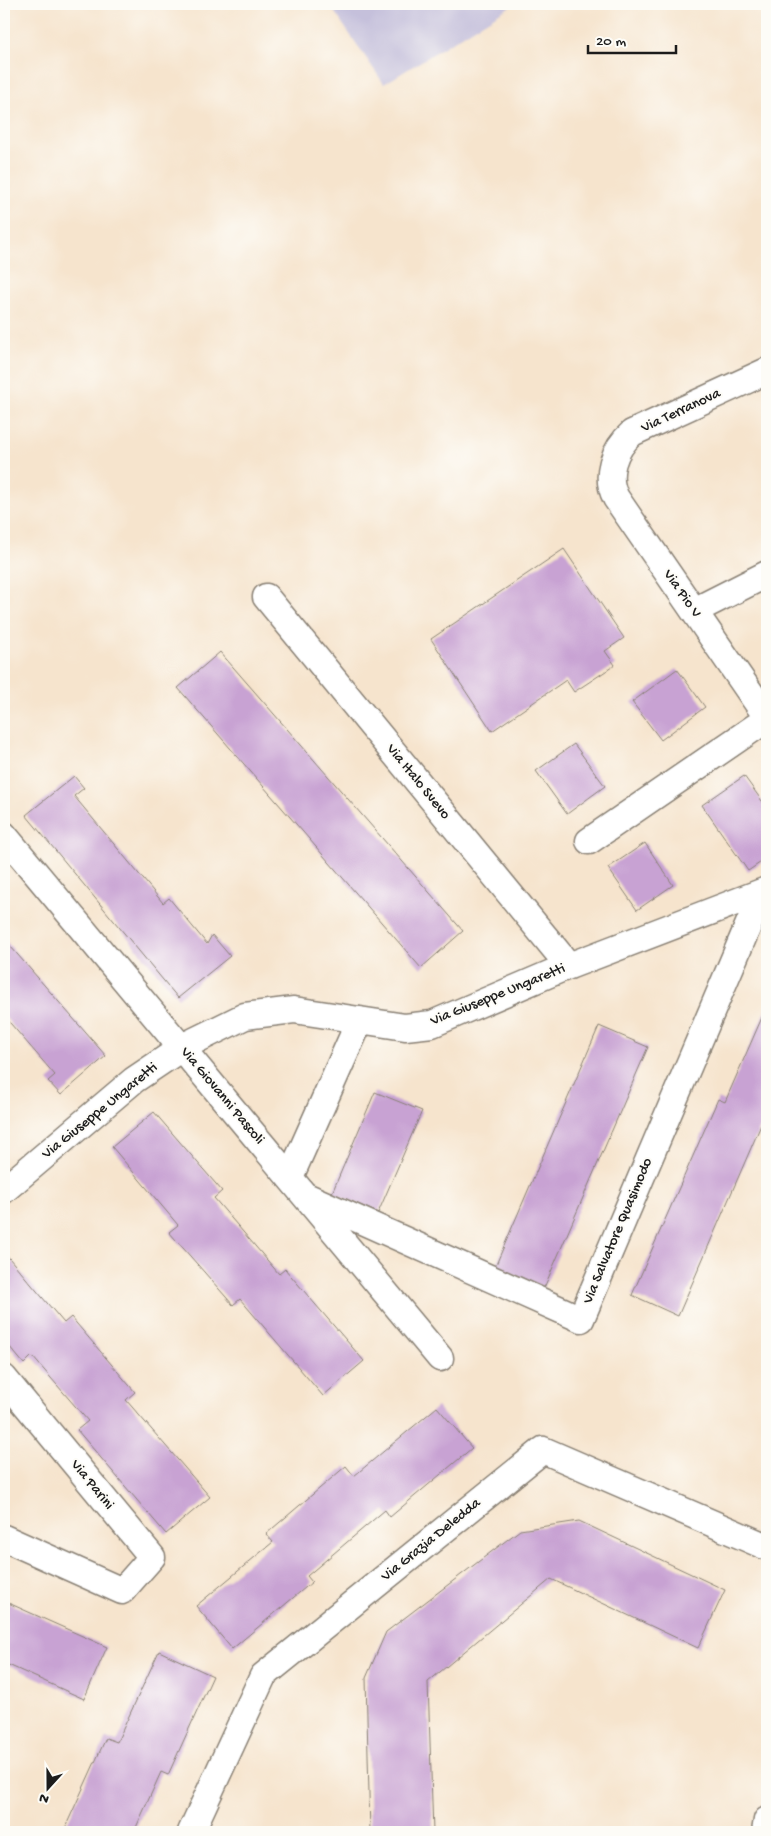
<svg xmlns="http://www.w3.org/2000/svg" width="771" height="1836" font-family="'Gochi Hand',sans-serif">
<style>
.industrial{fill:#c5c0db}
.building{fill:#c8a2d3}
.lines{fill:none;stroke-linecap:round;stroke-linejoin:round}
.minor-casing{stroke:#898074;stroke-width:29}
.minor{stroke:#fff;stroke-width:26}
.labels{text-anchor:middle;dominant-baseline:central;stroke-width:4;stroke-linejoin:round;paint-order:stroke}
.street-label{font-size:15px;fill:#1c1c1c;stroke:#fdfcf7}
</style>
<rect width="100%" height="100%" fill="#fdfcf7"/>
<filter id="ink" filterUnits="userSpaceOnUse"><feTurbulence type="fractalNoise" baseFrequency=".02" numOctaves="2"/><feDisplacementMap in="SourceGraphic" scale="10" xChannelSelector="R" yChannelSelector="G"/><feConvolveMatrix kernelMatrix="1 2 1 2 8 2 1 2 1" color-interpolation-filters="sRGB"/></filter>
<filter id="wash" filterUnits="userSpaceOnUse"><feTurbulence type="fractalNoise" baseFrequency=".0096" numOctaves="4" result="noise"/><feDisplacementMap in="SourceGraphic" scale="20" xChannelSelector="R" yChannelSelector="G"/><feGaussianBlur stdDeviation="1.12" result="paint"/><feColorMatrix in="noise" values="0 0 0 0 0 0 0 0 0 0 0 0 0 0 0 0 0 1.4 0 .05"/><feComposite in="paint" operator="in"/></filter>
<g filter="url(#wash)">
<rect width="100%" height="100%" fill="#f6e4cd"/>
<path class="industrial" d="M329 4H514L384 84Z"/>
<g id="blocks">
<path class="building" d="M564 549 624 638 605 651 615 665 574 692 566 680 492 731 431 639Z
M220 652 463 931 421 968 178 688Z
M677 669 705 707 661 740 632 702Z
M574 744 605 786 567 814 536 771Z
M74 776 84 788 74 796 163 903 169 898 207 944 212 935 230 956 178 998 26 815Z
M744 776 767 808V858L748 871 702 805Z
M645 843 673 885 637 910 608 868Z
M4 939 106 1056 61 1095 48 1081 55 1075 4 1016Z
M767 1006V1127L761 1125 678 1316 632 1295 718 1099 725 1102Z
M599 1026 648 1047 544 1288 495 1267Z
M375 1092 422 1111 378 1213 332 1193Z
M154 1112 222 1191 214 1198 279 1274 285 1269 364 1361 323 1396 240 1299 233 1305 169 1232 178 1225 112 1147Z
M4 1252 64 1323 71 1317 135 1392 126 1400 210 1497 166 1534 77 1430 88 1421 32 1356 24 1364 4 1340Z
M437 1407 472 1448 390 1517 385 1510 307 1576 312 1582 232 1649 196 1606 273 1542 266 1534 346 1466 354 1476Z
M579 1521 725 1590 698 1648 551 1579 428 1682 433 1832H370L366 1678 386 1632 520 1530Z
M4 1601 107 1647 84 1699 4 1663Z
M159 1651 213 1676 168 1775 161 1772 134 1832H76L65 1828 106 1738 117 1742Z"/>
</g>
</g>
<g filter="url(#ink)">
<use href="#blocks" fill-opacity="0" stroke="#898074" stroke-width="1"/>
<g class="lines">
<defs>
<path id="minor" d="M767 371 632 433C614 449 604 475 616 498L767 717
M266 597 569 966
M694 611 767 574
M4 835 440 1358
M589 841 767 719
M290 1177 360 1020
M4 1190 134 1080 186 1045 245 1016 294 1010 405 1027 432 1024 561 969 767 890
M306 1196 581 1319 762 893
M4 1378 152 1557 122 1591 4 1538
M191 1832 263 1676 543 1450 767 1547
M765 1832 767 1820"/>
</defs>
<use href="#minor" class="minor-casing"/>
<use href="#minor" class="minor"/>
</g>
</g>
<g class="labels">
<g class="street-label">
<text transform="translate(681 411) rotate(-25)">Via Terranova</text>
<text transform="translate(682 594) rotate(55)">Via Pio V</text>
<text transform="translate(418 782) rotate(51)">Via Italo Svevo</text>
<text transform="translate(498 995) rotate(-22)">Via Giuseppe Ungaretti</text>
<text transform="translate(222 1096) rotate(50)">Via Giovanni Pascoli</text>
<text transform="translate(100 1111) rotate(-39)">Via Giuseppe Ungaretti</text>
<text transform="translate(618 1231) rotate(-67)">Via Salvatore Quasimodo</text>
<text transform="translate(92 1485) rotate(51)">Via Parini</text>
<text transform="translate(431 1540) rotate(-39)">Via Grazia Deledda</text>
</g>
</g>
<rect width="771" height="1836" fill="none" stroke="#fdfcf7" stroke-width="20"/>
<g transform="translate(48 1788) rotate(201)" stroke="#fdfcf7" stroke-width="4" paint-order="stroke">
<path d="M0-4L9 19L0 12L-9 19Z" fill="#1c1c1c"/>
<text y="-8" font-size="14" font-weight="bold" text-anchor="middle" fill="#1c1c1c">N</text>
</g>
<path d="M588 45v8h88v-8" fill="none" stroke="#1c1c1c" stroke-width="2.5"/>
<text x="596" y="45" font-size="15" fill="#1c1c1c" stroke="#fdfcf7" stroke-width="4" paint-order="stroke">20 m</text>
</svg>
